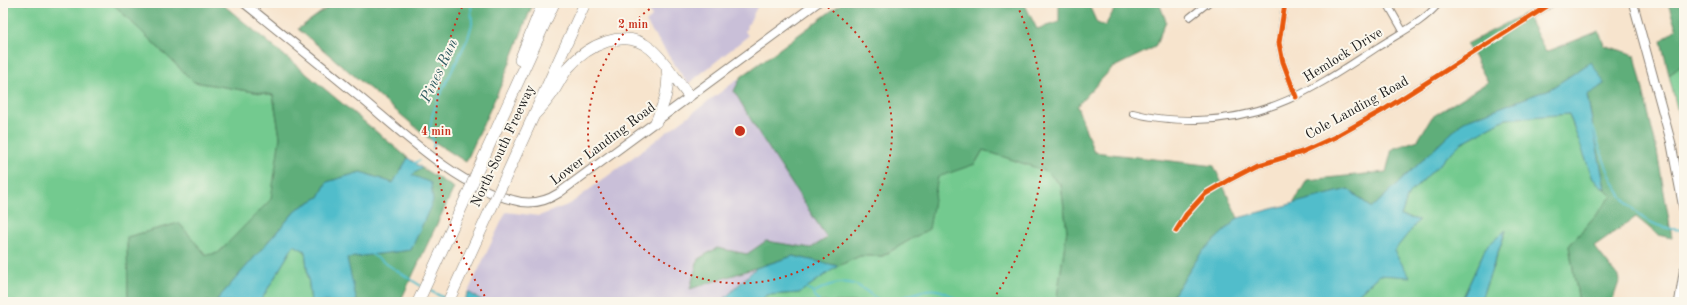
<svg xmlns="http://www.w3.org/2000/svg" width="1687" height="305" font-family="'Old Standard TT',serif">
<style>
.industrial{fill:#c9bfd8}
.green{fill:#73ca8f;stroke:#487356}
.forest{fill:#5eae7a;stroke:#3d654b}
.water{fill:#51bdcb;stroke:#366c74}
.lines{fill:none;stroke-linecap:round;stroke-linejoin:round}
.stream{stroke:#51bdcb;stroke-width:2}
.street-casing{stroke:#8a8074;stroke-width:8}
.secondary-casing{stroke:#8a8074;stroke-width:10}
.highway-casing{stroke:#8a8074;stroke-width:12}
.street{stroke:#fff;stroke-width:6}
.secondary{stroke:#fff;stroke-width:8}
.highway{stroke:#fff;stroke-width:11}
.highway-bridge-casing{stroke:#8a8074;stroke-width:12;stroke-linecap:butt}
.highway-bridge{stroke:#fff;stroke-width:11}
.cycleway-casing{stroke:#fbf7ec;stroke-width:8}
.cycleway{stroke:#e8590c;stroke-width:5}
.ring{fill:none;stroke:#c8321e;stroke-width:2;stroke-dasharray:2 4}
.labels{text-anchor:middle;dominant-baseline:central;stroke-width:4;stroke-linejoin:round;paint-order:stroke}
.street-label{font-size:14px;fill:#1c1c1c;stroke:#fbf7ec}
.water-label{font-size:15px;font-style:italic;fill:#315c62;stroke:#fbf7ec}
.centre{fill:#c8321e;stroke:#fbf7ec;stroke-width:2}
.ring-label{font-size:12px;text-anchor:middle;font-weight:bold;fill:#c8321e;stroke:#fbf7ec;stroke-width:4;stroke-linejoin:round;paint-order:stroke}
</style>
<rect width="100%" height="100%" fill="#fbf7ec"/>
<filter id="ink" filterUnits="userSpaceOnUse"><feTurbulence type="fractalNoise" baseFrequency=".025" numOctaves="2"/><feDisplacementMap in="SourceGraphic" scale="8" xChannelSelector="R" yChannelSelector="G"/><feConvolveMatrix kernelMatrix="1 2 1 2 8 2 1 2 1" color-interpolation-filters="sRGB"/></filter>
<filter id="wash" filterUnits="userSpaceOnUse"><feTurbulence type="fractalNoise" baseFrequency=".012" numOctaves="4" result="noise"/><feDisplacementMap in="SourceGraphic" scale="16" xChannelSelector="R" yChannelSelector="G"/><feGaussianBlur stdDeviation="0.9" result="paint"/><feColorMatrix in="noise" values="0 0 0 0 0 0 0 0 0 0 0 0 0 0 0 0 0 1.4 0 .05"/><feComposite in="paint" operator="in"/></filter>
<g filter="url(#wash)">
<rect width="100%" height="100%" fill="#f7e4cd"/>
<path class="industrial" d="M645 3H759L745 31 748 36 688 84 646 22 652 17Z
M741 77 734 91 757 130 827 237 811 248 766 241 747 254 717 248 698 259 690 289 756 268 721 302H485L468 292 506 212 539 216 570 204Z"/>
<path class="green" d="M3 3H112L194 82 273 95 280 137 272 199 218 254 206 255 179 223 127 237 128 302H3Z
M1684 64V138L1669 75Z
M1569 114 1593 179 1612 196 1569 246 1579 302H1480L1506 231 1486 247 1461 302H1367L1358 294 1379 275 1394 251 1418 220 1401 216 1408 195 1461 143 1505 119Z
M983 150 1046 171 1061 185 1067 230 1057 297 1062 302H760L765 295 799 293 838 266 860 256H883L928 229 938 176 975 164Z
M294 245 305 251 311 302H260Z"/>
<path class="forest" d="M112 3H221L408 158 393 183 361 172 327 182 319 197 297 209 215 302H128L127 237 179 223 206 255 218 253 271 199 280 137 273 95 194 82Z
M334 3H533L502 83 466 162 430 139 298 29Z
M842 3H1024L1037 29 1059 22V3H1088L1097 23 1105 26 1118 3H1159L1166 21 1155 47 1112 68 1077 106 1094 152 1214 166 1238 218 1201 253 1169 302H1062L1057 297 1067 230 1061 185 1046 171 983 150 975 164 938 177 929 229 882 256H860L838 266 793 256 690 289 698 259 717 248 747 254 766 241 811 248 827 238 757 130 734 91 741 77Z
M1668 3H1684V64L1669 75 1661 41 1676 29Z
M1526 13 1546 52 1599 31 1604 45 1635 55 1657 151 1672 238 1658 235 1636 217 1594 246 1620 279 1612 302H1579L1569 246 1612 196 1605 189 1587 94 1591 62 1550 89 1464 121 1372 208 1348 189 1293 204 1307 180 1386 172 1392 149 1418 140 1432 117 1488 82 1467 44Z
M422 168 454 188 400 302H357L346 258 411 250 412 175Z"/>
<path class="water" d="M1591 62 1605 84 1587 95 1605 189 1593 179 1569 114 1505 119 1461 143 1408 195 1401 216 1419 220 1394 251 1410 277 1379 275 1358 294 1367 302H1169L1201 253 1238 218 1348 189 1372 208 1464 121 1550 89Z
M408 158 422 168 412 175 431 183 433 201 411 250 347 258 357 302H311L305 251 294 245 260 302H215L297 209 319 197 327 182 361 172 393 183Z
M1506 230 1480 302H1461L1486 247Z
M793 256 838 266 799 293 766 295 760 302H721L756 268Z
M468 292 485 302H464Z"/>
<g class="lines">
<path class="stream" d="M1593 126C1607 174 1624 229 1684 230
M433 148 434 143 430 131 432 116 440 95 468 38 472 24 471 3
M413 164 420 160
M371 254 421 286
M805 287 813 293 819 302
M427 289 446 299
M813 293C828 284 848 277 863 289 870 293 874 298 881 301 915 302 927 274 959 302"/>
</g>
</g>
<g filter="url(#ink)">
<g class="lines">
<defs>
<path id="street" d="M1285 3 1279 43 1283 62 1296 97
M1387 3 1403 31
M1190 17 1208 3
M1133 113C1154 119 1174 120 1196 120 1273 118 1316 87 1378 47 1398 34 1424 22 1439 3
M1176 231 1186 215 1205 194 1229 180 1256 166 1302 152 1335 137 1385 109 1552 3"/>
<path id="secondary" d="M244 3C284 35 323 67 362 99 404 134 459 187 513 200 529 205 545 202 559 193L817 3
M1633 3 1671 142 1684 211
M1679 302 1684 270"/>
<path id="highway" d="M520 60 543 3
M534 115C539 110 544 105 548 99 556 90 560 78 568 68 587 46 624 26 651 49 665 61 677 81 689 96
M656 122C664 103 670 89 667 68
M477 172 554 3
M502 185 585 3
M418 302 470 189
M448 302 494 202"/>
</defs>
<use href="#street" class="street-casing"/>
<use href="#secondary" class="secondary-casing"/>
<use href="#highway" class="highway-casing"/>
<use href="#street" class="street"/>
<use href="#secondary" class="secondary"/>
<use href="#highway" class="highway"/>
<defs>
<path id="highway-bridge" d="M470 189 477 172
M494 202 502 185"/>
</defs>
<use href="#highway-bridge" class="highway-bridge-casing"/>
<use href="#highway-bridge" class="highway-bridge"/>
<defs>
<path id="cycleway" d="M1285 3 1279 43 1283 62 1296 97
M1176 231 1186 215 1205 194 1229 180 1256 166 1302 152 1335 137 1385 109 1552 3"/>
</defs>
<use href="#cycleway" class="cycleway-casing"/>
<use href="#cycleway" class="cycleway"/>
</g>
</g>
<g class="ring">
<path d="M823 4A152 152 0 1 1 657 4"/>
<path d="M488 301A304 304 0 0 1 463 5M1017 5A304 304 0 0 1 992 301"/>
</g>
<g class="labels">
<g class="street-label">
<text transform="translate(1343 55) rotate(-32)">Hemlock Drive</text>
<text transform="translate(1357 108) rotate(-29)">Cole Landing Road</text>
<text transform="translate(603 144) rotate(-37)">Lower Landing Road</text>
<text transform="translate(503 146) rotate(-65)">North-South Freeway</text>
</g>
<g class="water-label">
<text transform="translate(440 71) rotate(-65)">Pines Run</text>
</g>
</g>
<circle cx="740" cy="131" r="6" class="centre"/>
<g class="ring-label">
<text x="633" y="28">2 min</text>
<text x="436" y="135">4 min</text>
</g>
<rect width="1687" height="305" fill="none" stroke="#fbf7ec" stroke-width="16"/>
</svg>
